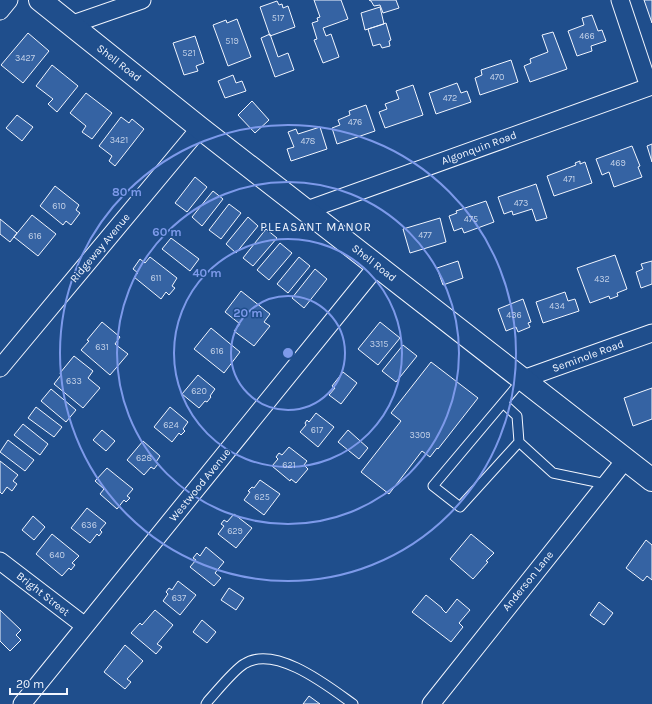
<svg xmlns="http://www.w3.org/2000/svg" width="652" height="704" font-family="Karla,sans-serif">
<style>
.building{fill:#3563a3;stroke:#f2f6ff}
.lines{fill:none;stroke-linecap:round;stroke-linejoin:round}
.lane-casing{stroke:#f2f6ff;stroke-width:11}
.street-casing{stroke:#f2f6ff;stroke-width:19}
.secondary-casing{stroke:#f2f6ff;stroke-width:24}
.lane{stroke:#1f4e8c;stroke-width:9}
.street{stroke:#1f4e8c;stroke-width:17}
.secondary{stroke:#1f4e8c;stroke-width:22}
.ring{fill:none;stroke:#7d9aea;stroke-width:2}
.labels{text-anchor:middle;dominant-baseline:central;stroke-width:3;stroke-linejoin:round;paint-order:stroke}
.number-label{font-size:9px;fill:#c3d1e8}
.street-label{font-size:11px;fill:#f2f6ff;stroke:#1f4e8c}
.neighbourhood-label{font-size:12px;letter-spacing:1px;fill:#f2f6ff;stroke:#1f4e8c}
.centre{fill:#7d9aea;stroke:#1f4e8c;stroke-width:2}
.ring-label{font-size:12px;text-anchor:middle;font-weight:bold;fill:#7d9aea;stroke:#1f4e8c;stroke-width:3;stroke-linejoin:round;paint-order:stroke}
</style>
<rect width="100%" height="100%" fill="#1f4e8c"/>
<path class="building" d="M314 0H341L348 19 323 28 326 36 331 34 339 57 323 63 314 40 317 39 312 23 318 21 317 18 320 17Z
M369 0H396L399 8 383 13 380 5 374 6 371 1Z
M644 0H652V23Z
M277 1 279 5 282 4 283 8 288 6 295 27 270 36 260 7Z
M380 7 384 24 365 30 361 13Z
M592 15 598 31 602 30 606 41 591 46 592 51 577 56 568 31 584 25 582 18Z
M237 19 251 57 228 66 213 25 226 20 227 23Z
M386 23 391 40 389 41 390 46 382 48 380 44 373 46 368 29Z
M553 32 567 69 530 82 524 66 531 63 530 59 548 52 542 35Z
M28 33 49 51 23 83 1 65Z
M270 34 278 57 288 53 294 70 275 77 261 38Z
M195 36 204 63 196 66 198 71 184 75 173 43Z
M511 60 518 82 480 95 475 78 482 75 481 70Z
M52 65 78 86 57 112 48 104 53 99 36 86Z
M233 75 236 83 242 81 246 91 225 98 218 81Z
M457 83 461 93 467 91 471 102 436 114 429 93Z
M413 85 423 115 385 128 379 112 387 109 385 104 399 99 396 91Z
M86 93 112 113 92 139 82 132 86 126 70 113Z
M252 101 269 120 255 133 238 115Z
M366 105 375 131 337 144 332 128 340 125 338 120 350 115 349 111Z
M17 115 33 127 22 141 6 128Z
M121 117 129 123 132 119 144 129 115 166 109 161 112 156 99 146Z
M320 127 327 149 291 161 287 149 294 147 288 132 296 129 298 134Z
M652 144V162L647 146Z
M632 146 640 166 638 167 642 177 614 187 609 172 602 175 596 159Z
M580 161V164L585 162 592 183 554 196 547 176 576 165 575 163Z
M195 177 207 187 187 212 175 203Z
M536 184 547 218 536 221 532 209 513 215 512 211 504 214 498 197Z
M55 186 79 205 76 210 80 213 71 225 66 221 63 225 40 206Z
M213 191 223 199 202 226 192 217Z
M486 201 494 222 464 233 462 228 454 231 449 216 457 213 456 211Z
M229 204 241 213 221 239 209 230Z
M32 215 56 234 38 256 14 237Z
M248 217 258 226 236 253 226 244Z
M440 218 446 242 410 253 403 229Z
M0 219 17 233 10 242 0 234Z
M266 229 277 238 253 266 243 258Z
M171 238 199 259 190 271 162 249Z
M280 243 292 253 269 280 257 270Z
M615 255 627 289 617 293 618 296 610 299 609 296 590 303 577 268Z
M150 257 177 278 172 286 175 288 169 295 166 292 161 299 134 277 138 273 133 269 140 259 145 263Z
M299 257 310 266 288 293 277 284Z
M458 261 463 278 443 285 437 268Z
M652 261V284L641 288 636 272 643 269 641 264Z
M315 269 327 279 304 308 292 298Z
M241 291 270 314 264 322 270 326 254 346 234 331 240 324 225 312Z
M565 292 568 301 575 299 579 311 543 323 536 302Z
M523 299 531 322 528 323 530 327 518 332 516 327 506 331 498 309Z
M102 322 120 337 115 344 128 354 110 375 81 350 89 341 87 340Z
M380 322 400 338 378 365 358 349Z
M211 328 240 352 224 373 194 349Z
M403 345 417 356 396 382 382 371Z
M74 356 93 371 88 378 100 388 83 408 54 384 61 375 60 373Z
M431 362 478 398 438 449 437 448 430 457 422 451 389 494 361 472 401 421 391 413Z
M343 372 357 383 341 404 329 395 335 388 332 386Z
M198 375 215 389 210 396 211 397 207 402 205 401 199 408 182 394Z
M652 388V419L633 426 624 398Z
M51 389 76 410 66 422 41 401Z
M36 407 62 427 54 437 28 418Z
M170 407 188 422 183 429 185 431 181 435 179 433 172 442 154 427Z
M316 413 334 427 318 447 300 432 306 425 305 423 307 420 309 422Z
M23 424 48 444 40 455 14 435Z
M102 430 115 441 106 451 93 440Z
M348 430 368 448 359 459 338 442Z
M8 440 34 460 25 471 0 452Z
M143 441 160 456 156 462 158 464 154 469 151 467 144 475 127 460Z
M289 447 307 461 304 465 308 469 296 483 291 479 290 481 272 466 278 459 276 457 279 453 282 455Z
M0 461 18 475 13 481 17 484 12 491 7 487 2 494 0 492Z
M107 468 133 489 127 496 130 498 126 502 124 500 117 509 100 494 104 489 95 481Z
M260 480 280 494 264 515 244 500 250 492 248 491 252 487 254 488Z
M87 508 106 523 100 530 102 532 99 536 97 534 90 543 71 528Z
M234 514 252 528 236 548 218 534 224 526 221 524 224 520 227 522Z
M33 516 45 527 34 540 22 530Z
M52 534 79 556 72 563 75 565 71 570 69 568 62 576 36 554Z
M471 534 494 553 486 561 488 562 473 579 450 559Z
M646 540 652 545V580L647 576 643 581 626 568Z
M206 547 224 562 215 573 221 578 214 586 190 567 196 560 193 558 197 553 200 556Z
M178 581 196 595 180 615 163 601 168 594 166 592 169 588 172 590Z
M229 588 244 598 236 610 221 600Z
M426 595 442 608V609L446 613 457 599 470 610 459 623 463 627 451 642 412 612Z
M599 602 613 613 604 625 590 615Z
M0 610 21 630 16 635 21 640 10 651 0 641Z
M155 610 173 625 157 644 162 647 156 654 131 633 140 623 142 625Z
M202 620 216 632 207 643 193 632Z
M125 645 143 661 127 679 131 682 125 689 104 672Z
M309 696 320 704H303Z"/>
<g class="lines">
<defs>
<path id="lane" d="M503 403 517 416 519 442 460 507 433 486 523 379
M519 442 553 473 606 484
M206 704 208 701C217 691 234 670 244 664 275 644 328 686 353 704"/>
<path id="street" d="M620 0 649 87
M0 11 9 0
M70 25 142 0
M307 210 652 86
M0 368 200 128
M523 379 652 333
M0 561 85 626
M22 704 377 266
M431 704 626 459"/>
<path id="secondary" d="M40 0 200 128 652 480"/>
</defs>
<use href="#lane" class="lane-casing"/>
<use href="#street" class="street-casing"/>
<use href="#secondary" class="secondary-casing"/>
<use href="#lane" class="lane"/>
<use href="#street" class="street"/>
<use href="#secondary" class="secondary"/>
</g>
<g class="ring">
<circle cx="288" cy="353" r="57"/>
<circle cx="288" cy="353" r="114"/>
<circle cx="288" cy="353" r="171"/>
<circle cx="288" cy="353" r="228"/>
</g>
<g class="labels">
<g class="number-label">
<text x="278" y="18">517</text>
<text x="587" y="36">466</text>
<text x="232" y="41">519</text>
<text x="189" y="53">521</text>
<text x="25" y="58">3427</text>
<text x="497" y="77">470</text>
<text x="450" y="98">472</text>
<text x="355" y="122">476</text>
<text x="119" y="140">3421</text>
<text x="308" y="141">478</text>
<text x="618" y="163">469</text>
<text x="569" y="179">471</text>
<text x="521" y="203">473</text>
<text x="59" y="206">610</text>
<text x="471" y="219">475</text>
<text x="425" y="235">477</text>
<text x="35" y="236">616</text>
<text x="156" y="278">611</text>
<text x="602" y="279">432</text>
<text x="557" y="306">434</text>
<text x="514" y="315">436</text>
<text x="379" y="344">3315</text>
<text x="102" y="347">631</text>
<text x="217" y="351">616</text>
<text x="74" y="381">633</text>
<text x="199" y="391">620</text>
<text x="171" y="425">624</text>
<text x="317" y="430">617</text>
<text x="420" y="435">3309</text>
<text x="144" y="458">628</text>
<text x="289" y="465">621</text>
<text x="262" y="497">625</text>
<text x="89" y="525">636</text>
<text x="235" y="531">629</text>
<text x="57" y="555">640</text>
<text x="179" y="598">637</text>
</g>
<g class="street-label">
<text transform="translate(119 63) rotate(38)">Shell Road</text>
<text transform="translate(479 148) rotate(-20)">Algonquin Road</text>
<text transform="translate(100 248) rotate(-50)">Ridgeway Avenue</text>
<text transform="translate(374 263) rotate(38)">Shell Road</text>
<text transform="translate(588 356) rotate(-20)">Seminole Road</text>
<text transform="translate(200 485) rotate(-51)">Westwood Avenue</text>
<text transform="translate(528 581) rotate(-51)">Anderson Lane</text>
<text transform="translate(43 594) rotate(38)">Bright Street</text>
</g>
<g class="neighbourhood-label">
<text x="316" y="227">PLEASANT MANOR</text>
</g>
</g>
<circle cx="288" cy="353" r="6" class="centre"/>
<g class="ring-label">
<text x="127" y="196">80 m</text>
<text x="167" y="236">60 m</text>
<text x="207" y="277">40 m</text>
<text x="248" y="317">20 m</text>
</g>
<path d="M10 688v6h57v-6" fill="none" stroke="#f2f6ff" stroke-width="2"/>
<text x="16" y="688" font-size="12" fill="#f2f6ff" stroke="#1f4e8c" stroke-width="3" paint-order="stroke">20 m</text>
</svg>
